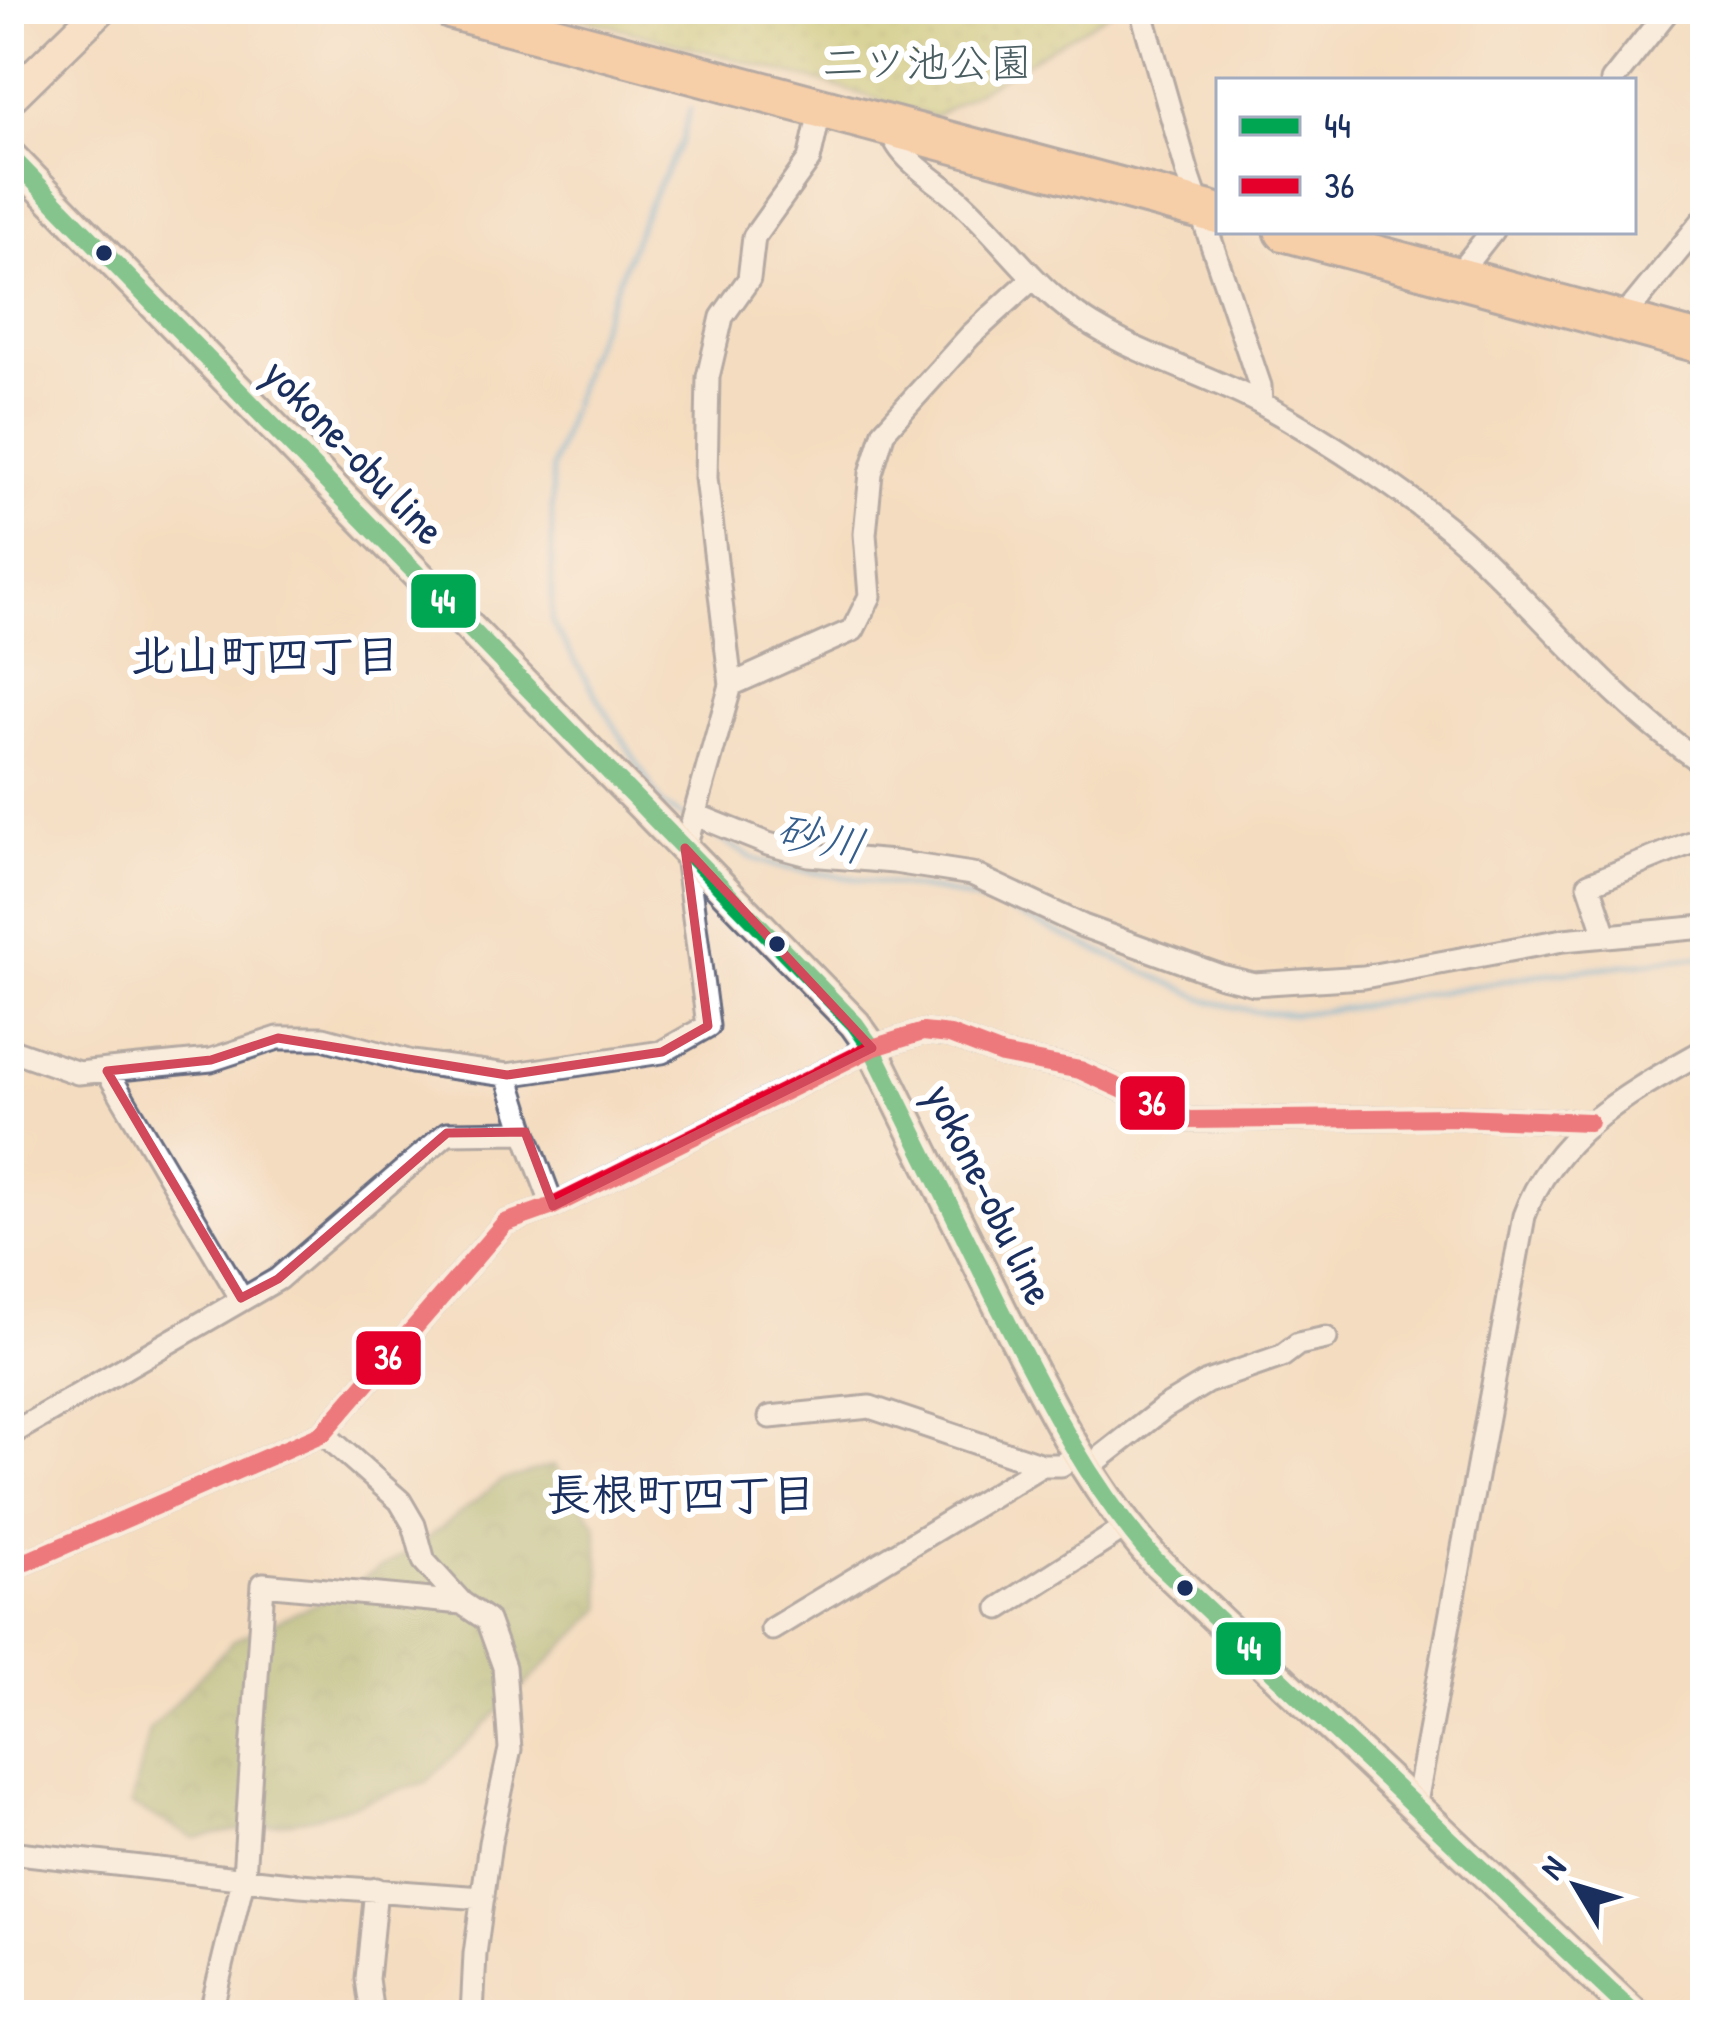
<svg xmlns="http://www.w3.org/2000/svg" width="1714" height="2024" font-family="'Patrick Hand','Klee One',sans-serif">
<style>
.forest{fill:url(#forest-crowns);stroke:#566e5e;stroke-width:3}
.park{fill:url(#park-dots);stroke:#697b64;stroke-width:3}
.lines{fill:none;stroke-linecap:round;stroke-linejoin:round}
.stream{stroke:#5ba5d3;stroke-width:6}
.street-casing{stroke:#676c80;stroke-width:27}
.secondary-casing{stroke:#676c80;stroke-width:36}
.highway-casing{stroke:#676c80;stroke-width:45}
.street{stroke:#fff;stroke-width:21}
.secondary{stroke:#fde4d0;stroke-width:30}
.highway{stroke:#f9bc8a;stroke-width:39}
.bus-1-casing{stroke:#fff;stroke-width:27}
.bus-2-casing{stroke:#fff;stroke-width:27}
.bus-1{stroke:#00a651;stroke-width:18}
.bus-2{stroke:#e4002b;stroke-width:18}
.marked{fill:none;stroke:#d1495b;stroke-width:9;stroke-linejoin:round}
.bus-dot{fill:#1b2f5e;stroke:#fff;stroke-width:4.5}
.labels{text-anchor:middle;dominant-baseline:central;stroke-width:12;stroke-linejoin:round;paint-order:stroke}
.park-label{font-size:42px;fill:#4a5d61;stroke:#fff}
.street-label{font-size:42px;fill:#1b2f5e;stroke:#fff}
.neighbourhood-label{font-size:45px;font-weight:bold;fill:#1b2f5e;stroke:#fff}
.water-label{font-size:45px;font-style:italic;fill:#355e8d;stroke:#fff}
.line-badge{stroke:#fff;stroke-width:4.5}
.badge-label{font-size:33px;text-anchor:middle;font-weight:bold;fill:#fff}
</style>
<defs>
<pattern id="forest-crowns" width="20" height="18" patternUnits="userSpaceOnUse" patternTransform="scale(3)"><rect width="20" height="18" fill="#91ac5d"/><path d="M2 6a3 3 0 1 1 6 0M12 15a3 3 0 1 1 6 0" fill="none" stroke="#768c50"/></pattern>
<pattern id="park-dots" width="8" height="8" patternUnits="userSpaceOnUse" patternTransform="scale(3)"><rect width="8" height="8" fill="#b7c769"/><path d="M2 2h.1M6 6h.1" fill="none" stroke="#9dab5d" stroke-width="1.8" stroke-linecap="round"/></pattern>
</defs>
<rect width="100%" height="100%" fill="#fff"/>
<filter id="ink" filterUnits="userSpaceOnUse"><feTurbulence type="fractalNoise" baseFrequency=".00833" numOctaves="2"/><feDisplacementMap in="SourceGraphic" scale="24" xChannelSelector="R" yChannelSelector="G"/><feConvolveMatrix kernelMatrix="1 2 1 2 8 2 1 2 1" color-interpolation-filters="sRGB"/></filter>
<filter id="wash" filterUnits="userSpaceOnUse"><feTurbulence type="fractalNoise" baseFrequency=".004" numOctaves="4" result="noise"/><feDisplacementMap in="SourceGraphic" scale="48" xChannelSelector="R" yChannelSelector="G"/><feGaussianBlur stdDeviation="2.7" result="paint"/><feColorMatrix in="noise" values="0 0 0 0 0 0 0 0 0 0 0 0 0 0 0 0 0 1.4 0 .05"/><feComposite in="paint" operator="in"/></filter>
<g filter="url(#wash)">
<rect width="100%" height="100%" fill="#f4dcc0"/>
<path class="forest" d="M554 1465 596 1524 603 1608 427 1782 311 1818 194 1838 131 1805 149 1730 234 1640 328 1598 415 1548 501 1481Z"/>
<path class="park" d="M548 9H1116L934 117 828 84Z"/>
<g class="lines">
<path class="stream" d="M687 819 663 805 552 623V468L585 363 647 208 682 141 690 109
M704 829 752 858 779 867 943 892 998 906 1212 1002 1257 1012 1294 1014 1348 1008 1535 975 1705 956"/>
</g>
</g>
<g filter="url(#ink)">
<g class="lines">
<defs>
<path id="street" d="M1141 9 1188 174 1260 386 1261 403
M1612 81 1669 9
M891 127C893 155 936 180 957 198 996 232 1025 275 1066 307 1125 353 1197 369 1262 404 1324 438 1419 500 1471 548 1548 620 1617 706 1705 765
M1455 278 1492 231
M1619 323 1705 218
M731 685 853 630 870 596 865 534 871 473 884 431 971 335 1032 279
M696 815 768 844 809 855 894 862 972 874 1083 926 1221 976 1254 984 1364 977 1563 940 1705 927
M1606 935 1589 884 1705 837
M9 1049 78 1073 211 1060 278 1038H323L412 1062 507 1075 662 1052 708 1026 685 848 731 685 706 478 708 377 722 317 749 279 754 237 809 160 817 125 831 110
M107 1071 241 1298
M525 1132 553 1206
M770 1417 870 1407 1042 1465H1061L1077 1455
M323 1433 400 1501 414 1525 424 1561 462 1603 487 1620 504 1667 510 1749 490 1843 475 1954 472 2015
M9 1435 278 1279 447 1133 525 1132 507 1075
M1086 1469 1164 1408 1207 1382 1282 1356 1298 1344 1326 1338
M9 1562H26L323 1433 505 1223 553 1206 872 1048 923 1032 950 1035 1002 1055 1080 1070 1189 1120 1456 1117 1589 1122
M1000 1608 1126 1527
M772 1629 1042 1465
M1415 1808 1524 1216C1555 1131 1631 1092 1705 1050
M9 1852 300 1885 483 1898
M210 2015 244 1876 263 1584 462 1603
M372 2015 367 1979 376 1889"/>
<path id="secondary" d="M9 99 101 9
M9 155 855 1024 872 1048C915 1135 958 1223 1001 1310 1046 1399 1088 1484 1154 1559L1635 2015"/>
<path id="highway" d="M451 9 1219 214
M1285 231 1705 344"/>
</defs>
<use href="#street" class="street-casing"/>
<use href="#secondary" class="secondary-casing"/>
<use href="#highway" class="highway-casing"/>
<use href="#street" class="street"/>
<use href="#secondary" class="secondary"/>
<use href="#highway" class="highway"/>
<defs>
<path id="bus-1" d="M9 155 855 1024 872 1048C915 1135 958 1223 1001 1310 1046 1399 1088 1484 1154 1559L1635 2015"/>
<path id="bus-2" d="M9 1562H26L323 1433 505 1223 553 1206 872 1048 923 1032 950 1035 1002 1055 1080 1070 1189 1120 1456 1117 1589 1122"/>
</defs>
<use href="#bus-1" class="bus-1-casing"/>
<use href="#bus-2" class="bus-2-casing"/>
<use href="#bus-1" class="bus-1"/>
<use href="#bus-2" class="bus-2"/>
</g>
</g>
<path d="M0 0H1714V2024H0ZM685 848 872 1048 553 1206 525 1132 447 1133 278 1279 241 1298 107 1071 211 1060 278 1038 507 1075 662 1052 708 1026Z" fill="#f4dcc0" fill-opacity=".55" fill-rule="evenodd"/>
<path class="marked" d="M685 848 872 1048 553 1206 525 1132 447 1133 278 1279 241 1298 107 1071 211 1060 278 1038 507 1075 662 1052 708 1026Z"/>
<g class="bus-dot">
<circle cx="104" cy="253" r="10"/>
<circle cx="777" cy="944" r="10"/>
<circle cx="1185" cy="1588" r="10"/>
</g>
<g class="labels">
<g class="park-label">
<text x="927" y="61">二ツ池公園</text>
</g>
<g class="street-label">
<text transform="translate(355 451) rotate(46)">yokone-obu line</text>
<text transform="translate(991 1194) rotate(64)">yokone-obu line</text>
</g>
<g class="neighbourhood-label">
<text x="265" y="654">北山町四丁目</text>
<text x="681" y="1493">長根町四丁目</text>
</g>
<g class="water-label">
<text transform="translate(821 837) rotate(12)">砂川</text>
</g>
</g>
<g class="line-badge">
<rect x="409" y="572" width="69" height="58" rx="12" fill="#00a651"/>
<rect x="1118" y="1074" width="69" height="58" rx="12" fill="#e4002b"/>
<rect x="354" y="1329" width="69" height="58" rx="12" fill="#e4002b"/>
<rect x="1214" y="1620" width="69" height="57" rx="12" fill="#00a651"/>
</g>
<g class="badge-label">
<text x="443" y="613">44</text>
<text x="1152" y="1115">36</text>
<text x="388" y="1369">36</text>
<text x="1249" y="1660">44</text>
</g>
<rect width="1714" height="2024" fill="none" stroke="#fff" stroke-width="48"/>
<rect x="1216" y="78" width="420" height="156" fill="#ffffff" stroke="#a4acbf" stroke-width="3"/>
<rect x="1240" y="117" width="60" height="18" fill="#00a651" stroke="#a4acbf" stroke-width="3"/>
<text x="1324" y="138" font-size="36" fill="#1b2f5e">44</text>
<rect x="1240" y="177" width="60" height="18" fill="#e4002b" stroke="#a4acbf" stroke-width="3"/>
<text x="1324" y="198" font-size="36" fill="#1b2f5e">36</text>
<g transform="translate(1576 1886) rotate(308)" stroke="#ffffff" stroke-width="9" paint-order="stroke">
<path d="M0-9L21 45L0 30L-21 45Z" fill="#1b2f5e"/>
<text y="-18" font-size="33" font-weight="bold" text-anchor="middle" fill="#1b2f5e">N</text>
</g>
</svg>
